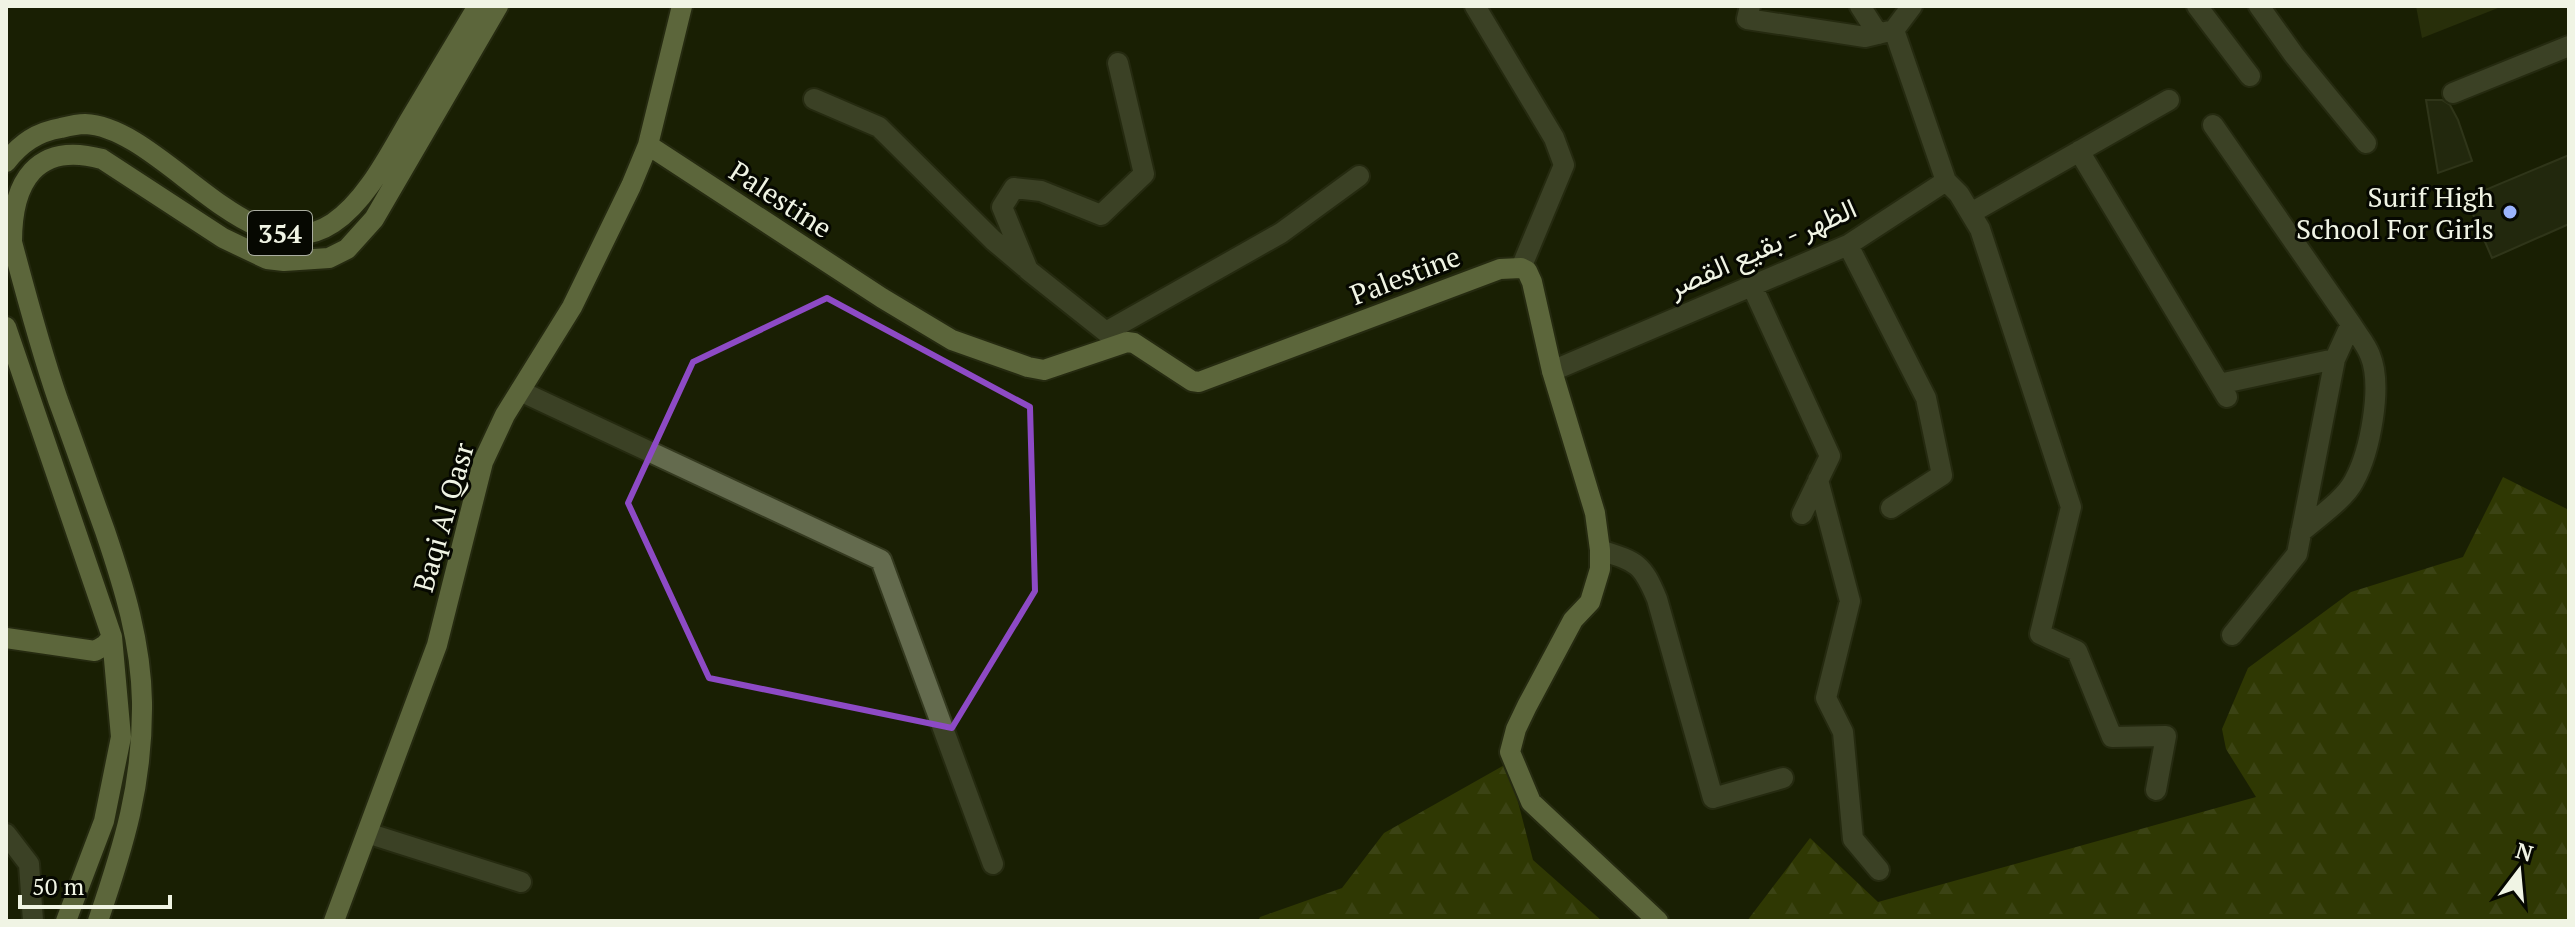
<svg xmlns="http://www.w3.org/2000/svg" width="2575" height="927" font-family="'PT Serif',Vazirmatn,serif">
<style>
.green{fill:#3a4313}
.forest{fill:url(#forest-firs)}
.building{fill:#2e3419;stroke:#4a5134;stroke-width:2}
.lines{fill:none;stroke-linecap:round;stroke-linejoin:round}
.minor-casing{stroke:#34391f;stroke-width:24}
.major-casing{stroke:#34391f;stroke-width:24}
.minor{stroke:#646b4e;stroke-width:20}
.major{stroke:#adbc7e;stroke-width:20}
.marked{fill:none;stroke:#8d4ac5;stroke-width:6;stroke-linejoin:round}
.poi-dot{fill:#9bb4fd;stroke:#060801;stroke-width:3}
.labels{text-anchor:middle;dominant-baseline:central;stroke-width:6;stroke-linejoin:round;paint-order:stroke}
.shield{fill:#060801;stroke:#aaada0;stroke-width:2}
.shield-label{font-size:26px;font-weight:bold;fill:#f0f4e4}
.poi-label{font-size:28px;fill:#f0f4e4;stroke:#060801;text-anchor:end}
.street-label{font-size:28px;fill:#f0f4e4;stroke:#060801}
</style>
<defs>
<pattern id="forest-firs" width="22" height="20" patternUnits="userSpaceOnUse" patternTransform="scale(2)"><rect width="22" height="20" fill="#4a5703"/><path d="M5 1l3.5 6h-7zM16 11l3.5 6h-7z" fill="#647028"/></pattern>
</defs>
<rect width="100%" height="100%" fill="#1a1f04"/>
<path class="green" d="M2416 6H2503L2422 38Z"/>
<path class="forest" d="M2503 477 2569 510V921H1747L1810 838 1878 902 2256 797 2226 749 2222 729 2248 668 2351 592 2463 557Z
M1508 763 1533 860 1602 921H1258L1260 917 1342 888 1384 833Z"/>
<path class="building" d="M2426 100H2442L2450 105 2458 120 2472 161 2438 173Z
M2569 155V224L2492 258 2466 198Z"/>
<g class="lines">
<defs>
<path id="minor" d="M1475 6 1554 138 1564 165 1521 268
M1750 6 1747 19 1865 37 1894 30
M1860 6 1878 34
M2197 6 2250 76
M2259 6 2294 55 2366 143
M2453 93 2569 46
M814 99 879 127 993 240 1025 267
M2213 125 2351 324 2335 359 2219 384
M2079 151 2227 397
M1946 181 1959 194 1980 229 2071 507 2040 634 2077 651 2112 737 2166 736 2156 790
M1971 213 2169 100
M1848 245 1926 398 1942 475 1891 508
M1752 286 1830 456 1802 514
M1106 332 1028 270 1002 207 1014 188 1041 191 1101 215 1144 174 1118 63
M1115 338 1106 332 1281 233 1359 176
M1552 371 1848 245 1946 181 1894 30 1912 6
M520 391 881 560 993 864
M1818 480 1850 601 1826 698 1843 732 1853 839 1879 870
M2301 532C2317 518 2345 499 2354 481 2370 452 2383 386 2370 355 2366 344 2357 334 2351 324
M1600 550C1637 562 1642 563 1657 599L1713 798 1783 778
M2232 635 2297 554 2335 359
M367 833 521 882
M6 834 29 864 33 921"/>
<path id="major" d="M648 145 882 298 952 340 1028 367 1044 370 1127 342 1134 343 1192 381 1199 382 1500 269 1521 268 1527 271 1532 282 1552 371 1595 513 1600 550V569L1590 602 1573 620 1527 706 1516 729 1510 752 1531 802 1658 921
M6 162C21 143 37 132 61 128 69 126 77 124 85 124 163 127 251 278 333 223 366 201 389 155 409 121 432 83 455 44 478 6
M6 327 112 637 121 737 104 821 66 921
M6 638 95 651 105 645 112 637
M98 921C124 845 143 784 142 702 141 642 124 587 105 531 89 487 74 443 58 400 40 348 26 295 12 242 12 182 36 141 102 159L223 238 267 259 284 261 329 258 347 249 374 219 498 6
M334 921 437 645 483 462 505 415 572 307 631 186 648 145 682 6"/>
</defs>
<use href="#minor" class="minor-casing"/>
<use href="#major" class="major-casing"/>
<use href="#minor" class="minor"/>
<use href="#major" class="major"/>
</g>
<path d="M0 0H2575V927H0ZM827 298 1030 407 1035 591 952 728 709 678 628 503 693 362Z" fill="#1a1f04" fill-opacity=".55" fill-rule="evenodd"/>
<path class="marked" d="M827 298 1030 407 1035 591 952 728 709 678 628 503 693 362Z"/>
<circle class="poi-dot" cx="2510" cy="212" r="8"/>
<g class="labels">
<rect class="shield" x="248" y="211" width="64" height="44" rx="6"/>
<g class="shield-label">
<text x="280" y="233">354</text>
</g>
<g class="poi-label">
<text x="2494" y="196">Surif High<tspan x="2494" dy="32">School For Girls</tspan></text>
</g>
<g class="street-label">
<text transform="translate(781 199) rotate(33)">Palestine</text>
<text transform="translate(1762 247) rotate(-24)">الظهر - بقيع القصر</text>
<text transform="translate(1405 275) rotate(-21)">Palestine</text>
<text transform="translate(443 517) rotate(-74)">Baqi Al Qasr</text>
</g>
</g>
<rect width="2575" height="927" fill="none" stroke="#f0f4e4" stroke-width="16"/>
<g transform="translate(2519 871) rotate(16)" stroke="#060801" stroke-width="6" paint-order="stroke">
<path d="M0-6L14 30L0 20L-14 30Z" fill="#f0f4e4"/>
<text y="-12" font-size="22" font-weight="bold" text-anchor="middle" fill="#f0f4e4">N</text>
</g>
<path d="M20 895v12h150v-12" fill="none" stroke="#f0f4e4" stroke-width="4"/>
<text x="32" y="895" font-size="24" fill="#f0f4e4" stroke="#060801" stroke-width="6" paint-order="stroke">50 m</text>
</svg>
